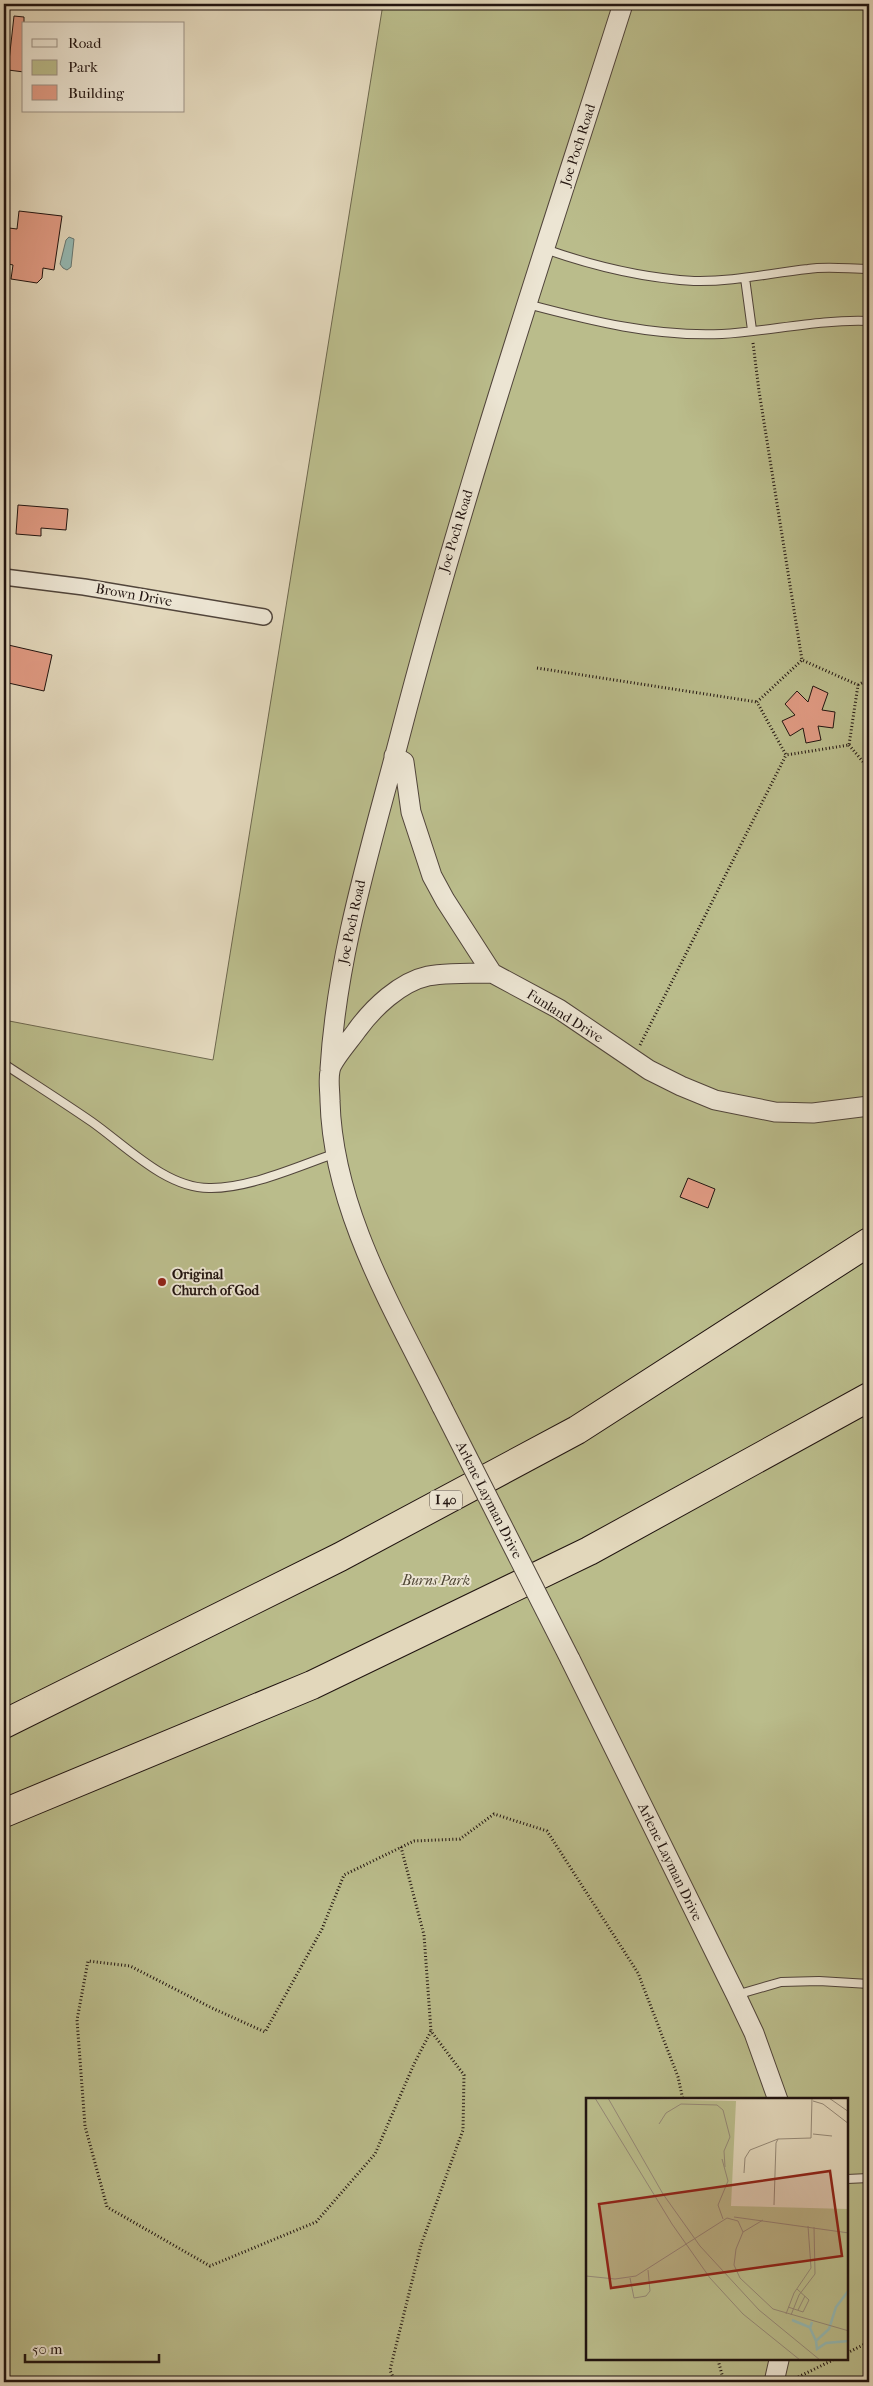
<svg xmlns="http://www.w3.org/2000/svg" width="873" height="2386" font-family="'IM FELL French Canon',serif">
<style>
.green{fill:#babc8b;stroke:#6e684e;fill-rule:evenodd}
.water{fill:#95b9b3;stroke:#677772}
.building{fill:#e19b84;stroke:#211410}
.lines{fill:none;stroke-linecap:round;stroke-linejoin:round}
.service-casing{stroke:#51453b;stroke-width:10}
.minor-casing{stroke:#51453b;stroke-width:18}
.tertiary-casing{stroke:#51453b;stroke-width:21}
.motorway-casing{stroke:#211410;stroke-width:30}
.path{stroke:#211410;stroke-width:3;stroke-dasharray:1 2.5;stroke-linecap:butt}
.service{stroke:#ece5d3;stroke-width:8}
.minor{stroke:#ece5d3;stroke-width:15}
.tertiary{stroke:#ece5d3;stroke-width:19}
.motorway{stroke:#e2d7bb;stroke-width:28}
.tertiary-bridge-casing{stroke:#51453b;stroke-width:21;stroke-linecap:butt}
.tertiary-bridge{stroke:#ece5d3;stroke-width:19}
.poi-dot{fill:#8f2418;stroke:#ece5d3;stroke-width:2}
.labels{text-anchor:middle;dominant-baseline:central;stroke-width:4;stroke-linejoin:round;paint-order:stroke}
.shield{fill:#ece5d3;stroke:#5e534a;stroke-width:1}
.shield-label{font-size:12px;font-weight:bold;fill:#211410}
.street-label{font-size:14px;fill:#211410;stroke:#ece5d3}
.poi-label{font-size:14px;font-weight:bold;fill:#211410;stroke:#ece5d3;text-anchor:start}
.park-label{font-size:14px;font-style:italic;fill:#4f4635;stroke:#ece5d3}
.inset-river{fill:none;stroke:#95b9b3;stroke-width:2.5}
.inset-road{fill:none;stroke:#958977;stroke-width:1}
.view{fill:#8f2418;fill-opacity:0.15;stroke:#8f2418;stroke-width:2.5}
.inset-edge{fill:none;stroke:#211410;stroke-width:2.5}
</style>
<rect width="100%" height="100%" fill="#e2d7bb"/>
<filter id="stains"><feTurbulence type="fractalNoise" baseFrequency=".004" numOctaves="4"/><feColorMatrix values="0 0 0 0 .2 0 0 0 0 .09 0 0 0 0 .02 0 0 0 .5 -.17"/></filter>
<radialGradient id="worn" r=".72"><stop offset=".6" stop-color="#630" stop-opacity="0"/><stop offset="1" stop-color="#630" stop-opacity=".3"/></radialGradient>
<path class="green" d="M383 4H869V2382H4V1020L213 1060ZM587 2100H847V2360H587Z"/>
<path class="water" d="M69 237 74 239 71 267 67 270 63 268 60 264 66 240Z"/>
<path class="building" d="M14 16 24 17V72L8 70Z
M19 211 62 216 54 270 43 268 42 278 37 283 11 279 13 265 4 263 9 228 17 229Z
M18 505 68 509 66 530 41 528V536L16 534Z
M4 644 52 655 44 691 4 682Z
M813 686 828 693 822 710 835 712 833 728 818 726 821 740 806 743 803 728 790 736 782 721 795 715 785 704 797 691 808 702Z
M688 1178 715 1189 708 1208 680 1197Z"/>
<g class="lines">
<defs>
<path id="service" d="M545 249C593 266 643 278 694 281 733 282 770 273 808 269 828 266 849 269 869 269
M745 278 752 330
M527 304C591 321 655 337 722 334 771 331 820 319 869 321
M4 1064C33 1083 63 1102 92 1122 126 1146 166 1188 209 1188 248 1189 299 1166 336 1153
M736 1995 781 1982 819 1981 869 1984
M847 2179 869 2178"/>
<path id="minor" d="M4 577 84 587 264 617"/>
<path id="tertiary" d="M394 756 404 762 411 812 432 876 445 900 492 973 559 1009 649 1070 681 1086 715 1100 775 1112 813 1113 869 1106
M330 1069C337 953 372 844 401 732 465 486 546 246 623 4
M442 1407C395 1312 333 1211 330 1101 330 1091 328 1080 330 1071 331 1061 351 1039 357 1030 373 1008 400 982 428 976 444 973 474 973 492 973
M570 1659 736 1995 754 2033 778 2100
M774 2382 779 2360"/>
<path id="motorway" d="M4 1724 340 1557 577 1430 869 1242
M4 1813 312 1685 589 1551 869 1397"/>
</defs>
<use href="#service" class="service-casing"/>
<use href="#minor" class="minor-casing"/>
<use href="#tertiary" class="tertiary-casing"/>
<use href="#motorway" class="motorway-casing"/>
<path class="path" d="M753 343 759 391 802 660 858 685 849 745 786 755 757 702 802 660
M537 668 757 702
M858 685 869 679
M849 745 869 769
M640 1045 786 755
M401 1847 424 1935 431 2031
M847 2353 869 2342
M718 2360 724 2382
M792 2380 833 2360
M395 2382 390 2370 421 2245 463 2130 464 2075 431 2031 414 2064 375 2154 316 2222 210 2266 107 2207 85 2126 77 2020 88 1961 130 1966 212 2008 265 2032 322 1929 344 1875 414 1841 460 1839 494 1814 547 1831 638 1973 678 2077 683 2100"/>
<use href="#service" class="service"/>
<use href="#minor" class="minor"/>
<use href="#tertiary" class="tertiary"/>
<use href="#motorway" class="motorway"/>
<defs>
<path id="tertiary-bridge" d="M442 1407 570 1659"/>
</defs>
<use href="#tertiary-bridge" class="tertiary-bridge-casing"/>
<use href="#tertiary-bridge" class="tertiary-bridge"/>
</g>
<circle class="poi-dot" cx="162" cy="1282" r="5"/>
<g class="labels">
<rect class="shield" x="430" y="1490.5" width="32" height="19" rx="4"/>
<g class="shield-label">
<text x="446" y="1500">I 40</text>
</g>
<g class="street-label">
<text transform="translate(578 145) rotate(-72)">Joe Poch Road</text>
<text transform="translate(456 531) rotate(-73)">Joe Poch Road</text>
<text transform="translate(134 595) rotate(10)">Brown Drive</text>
<text transform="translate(352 922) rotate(-78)">Joe Poch Road</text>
<text transform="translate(565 1016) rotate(32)">Funland Drive</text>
<text transform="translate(489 1500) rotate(63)">Arlene Layman Drive</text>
<text transform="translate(670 1862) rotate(64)">Arlene Layman Drive</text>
</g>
<g class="poi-label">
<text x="172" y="1274">Original<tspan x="172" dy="16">Church of God</tspan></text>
</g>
<g class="park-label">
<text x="436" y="1580">Burns Park</text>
</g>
</g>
<g transform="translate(586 2098)">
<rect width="262" height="262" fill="#e2d7bb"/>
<path d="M0 0 150 3 145 108 262 111V262H0Z" fill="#babc8b"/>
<path class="inset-river" d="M206 222 223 229M226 224 224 230 230 243 243 231 250 209 263 192M230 243 231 251 240 245 263 243"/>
<path class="inset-road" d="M9 0 86 126 124 180 157 216 214 262M22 0 77 96 114 148 173 212 234 262M243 0 263 14M227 3 237 6 263 26M73 26 80 15 95 6 131 7 137 12 144 39 138 53 139 69M227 36 246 38M136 61 142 83 132 107 137 121M158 75 159 60 164 52 192 41M188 107 190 45 192 41 225 40 226 0M148 119 263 135M177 122 157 134 150 151 148 167 154 180 187 211 263 233M0 178 29 181 50 178 141 120 152 123 157 134M44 180 48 200 60 198 64 193 62 172M202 209 217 214 223 202 211 191M212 212 219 198M200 216 208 195 225 170 222 128M205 217 213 197 229 176 228 129"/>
<path class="view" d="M244 73 256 158 25 190 13 106Z"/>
<rect width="262" height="262" class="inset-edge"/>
</g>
<rect width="873" height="2386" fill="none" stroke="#e2d7bb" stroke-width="20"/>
<rect x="5" y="5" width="863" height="2376" fill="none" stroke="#211410" stroke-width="2.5"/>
<rect x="10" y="10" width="853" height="2366" fill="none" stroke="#211410"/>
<rect x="22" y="22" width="162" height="90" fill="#ece5d3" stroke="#9b9185"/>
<rect x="32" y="39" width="25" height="8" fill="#ece5d3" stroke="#9b9185"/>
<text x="68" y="48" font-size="15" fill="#211410">Road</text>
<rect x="32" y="60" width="25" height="15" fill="#babc8b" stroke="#9b9185"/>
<text x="68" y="72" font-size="15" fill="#211410">Park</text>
<rect x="32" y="85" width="25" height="15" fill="#e19b84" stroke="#9b9185"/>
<text x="68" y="98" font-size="15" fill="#211410">Building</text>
<path d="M25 2354v8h134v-8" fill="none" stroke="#211410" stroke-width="2.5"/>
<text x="32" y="2354" font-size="15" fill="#211410" stroke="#ece5d3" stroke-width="4" paint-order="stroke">50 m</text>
<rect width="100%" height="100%" filter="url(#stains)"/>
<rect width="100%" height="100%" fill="url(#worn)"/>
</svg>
